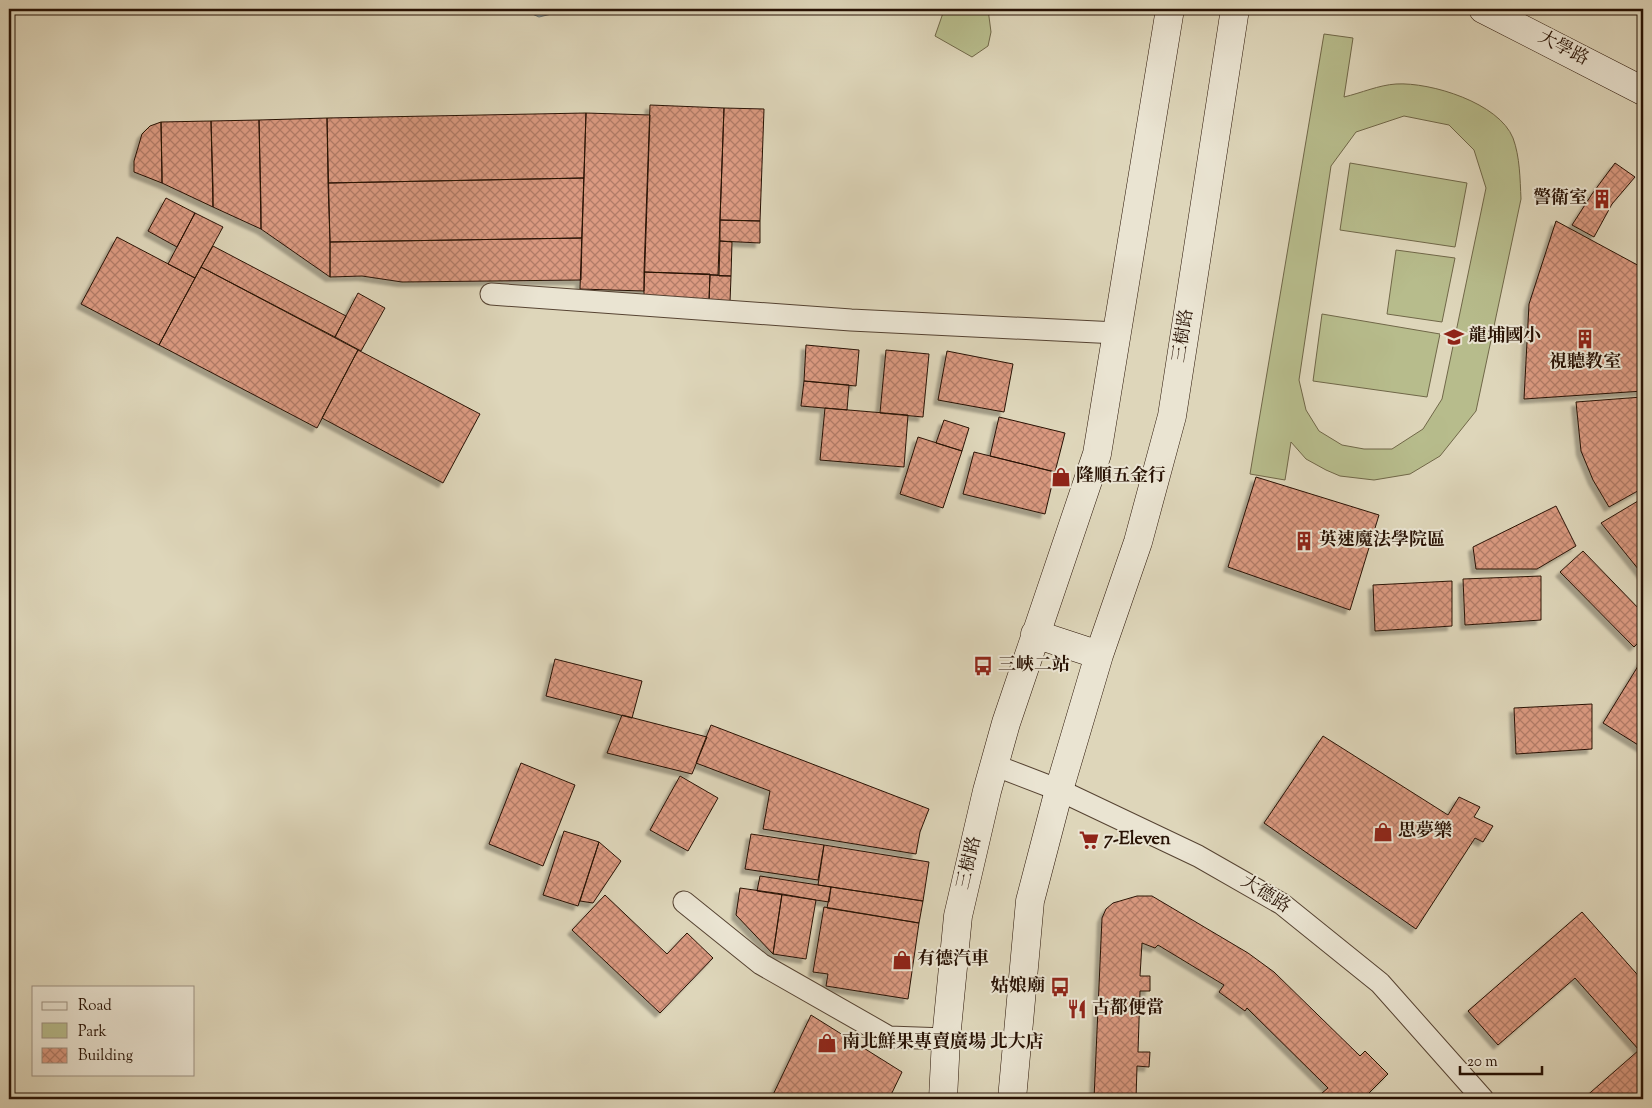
<svg xmlns="http://www.w3.org/2000/svg" width="1652" height="1108" font-family="'Sorts Mill Goudy','Noto Serif TC',serif">
<style>
.green{fill:#b7bc8c;stroke:#706748;fill-rule:evenodd}
.water{fill:url(#water-ripples);stroke:#6c7472}
.building{fill:url(#building-cross-hatch);stroke:#281204;filter:url(#shadow)}
.lines{fill:none;stroke-linecap:round;stroke-linejoin:round}
.street-casing{stroke:#564332;stroke-width:23}
.secondary-casing{stroke:#281204;stroke-width:29}
.street{stroke:#eae4d2;stroke-width:21}
.secondary{stroke:#eae4d2;stroke-width:28}
.labels{text-anchor:middle;dominant-baseline:central;stroke-width:4;stroke-linejoin:round;paint-order:stroke}
.street-label{font-size:18px;fill:#281204;stroke:#eae4d2}
.poi-label{font-size:18px;font-weight:bold;fill:#281204;stroke:#eae4d2;text-anchor:start}
</style>
<defs>
<pattern id="water-ripples" width="26" height="14" patternUnits="userSpaceOnUse" patternTransform="scale(1.25)"><rect width="26" height="14" fill="#99b6bc"/><path d="M2 4q2-2 4 0t4 0M15 11q2-2 4 0t4 0" fill="none" stroke="#849ba0"/></pattern>
<pattern id="building-cross-hatch" width="8" height="8" patternUnits="userSpaceOnUse" patternTransform="scale(1.25)"><rect width="8" height="8" fill="#db9a81"/><path d="M0 0l8 8M0 8l8-8" fill="none" stroke="#b27c67"/></pattern>
<filter id="shadow"><feDropShadow dx="-4.5" dy="4.5" stdDeviation="1" flood-color="#0004"/></filter>
</defs>
<rect width="100%" height="100%" fill="#ded6ba"/>
<filter id="stains"><feTurbulence type="fractalNoise" baseFrequency=".004" numOctaves="4"/><feColorMatrix values="0 0 0 0 .2 0 0 0 0 .09 0 0 0 0 .02 0 0 0 .5 -.17"/></filter>
<radialGradient id="worn" r=".72"><stop offset=".6" stop-color="#630" stop-opacity="0"/><stop offset="1" stop-color="#630" stop-opacity=".3"/></radialGradient>
<path class="green" d="M937 9H988L991 32 988 46 972 57 935 36 943 13Z
M1324 34 1353 38 1344 97C1361 93 1379 85 1396 84 1431 82 1499 103 1513 138 1520 157 1520 179 1521 199L1476 411 1440 456 1410 474 1374 480 1340 476 1326 470 1306 459 1291 442 1285 480 1250 474ZM1404 116 1449 125 1474 150 1486 188 1442 399 1423 429 1392 449H1364L1342 445 1319 431 1306 410 1299 380 1331 166 1356 132Z
M1350 163 1467 183 1455 247 1340 230Z
M1396 250 1455 258 1442 322 1387 314Z
M1322 314 1440 334 1427 397 1313 381Z"/>
<path class="water" d="M521 9H572L539 17Z"/>
<path class="building" d="M650 105 724 108 718 275 644 272Z
M724 108 764 109 760 221 720 220Z
M586 113 584 178 328 183 327 118Z
M586 113 650 115 644 291 580 289Z
M327 118 330 242V277L261 229 259 120Z
M259 120 261 206V229L213 207 211 121Z
M211 121 213 187V207L162 183 161 122Z
M161 122 162 172V183L134 172V161L142 134 150 126Z
M1615 163 1635 177 1612 204 1594 237 1572 225 1592 194Z
M584 178 582 238 330 242 328 183Z
M166 198 195 213 177 247 148 231Z
M195 213 223 227 195 278 168 264Z
M720 220 760 221V243L720 241Z
M1556 221 1643 268V391L1524 399 1529 304Z
M117 237 195 278 159 345 81 304Z
M582 238 581 280 402 282 362 276 330 277V242Z
M720 241 732 242 731 276H719Z
M213 246 346 316 335 337 201 267Z
M201 267 358 350 317 428 159 345Z
M644 272 710 274 709 301 644 299Z
M710 275 731 276 730 302 709 301Z
M358 293 385 308 361 351 335 337Z
M806 345 859 350 856 386 804 381Z
M358 350 480 414 443 483 322 418Z
M886 350 929 354 923 417 880 413Z
M947 351 1013 364 1004 412 938 400Z
M804 381 849 385 847 410 801 406Z
M1642 397 1643 488 1609 507 1593 480 1581 451 1576 402Z
M825 408 908 415 904 467 820 460Z
M999 417 1065 433 1055 472 990 456Z
M944 420 969 428 962 451 936 443Z
M918 437 962 451 943 508 900 494Z
M974 452 1055 472 1045 514 963 494Z
M1256 477 1379 515 1350 610 1228 567Z
M1643 498V575L1601 523Z
M1556 506 1576 546 1537 569H1476L1473 547Z
M1583 551 1643 613V638L1634 647 1560 572Z
M1541 576V620L1465 625 1463 579Z
M1452 581V626L1375 631 1373 585Z
M1643 658V748L1603 723Z
M555 659 642 681 632 718 546 696Z
M1592 704V749L1516 754 1514 708Z
M622 715 707 737 692 774 607 753Z
M711 725 929 809 920 832 916 854 763 829 770 791 696 763Z
M1323 736 1448 815 1459 797 1480 807 1474 817 1493 826 1483 842 1475 838 1416 929 1264 823Z
M521 763 575 785 543 866 489 844Z
M680 776 718 798 688 851 650 830Z
M564 831 599 842 578 906 543 895Z
M751 834 824 845 818 880 745 869Z
M599 842 621 861 593 903 580 901Z
M824 845 929 862 923 901 818 885Z
M760 876 831 887 829 902 757 891Z
M831 887 923 901 919 923 827 908Z
M740 888 782 894 773 954 736 915Z
M782 894 816 900 806 959 773 954Z
M605 895 667 954 687 933 713 958 660 1013 572 930Z
M1137 896H1152L1248 953 1274 972 1360 1056 1365 1051 1388 1074 1363 1099H1315L1328 1088 1247 1008 1245 1011 1219 992 1224 985 1158 945 1155 948 1142 943 1140 976H1150V991H1140L1138 1052H1150L1149 1067 1137 1066 1136 1099H1094L1102 918 1106 909 1113 903Z
M824 907 919 923 908 999 826 986 828 974 813 972Z
M1582 912 1643 981V1099H1583L1639 1050 1575 978 1498 1045 1468 1011Z
M811 1015 902 1072 889 1099H771Z"/>
<g class="lines">
<defs>
<path id="street" d="M491 294 851 320 1117 333
M994 765 1059 790 1198 856 1282 904 1380 983 1483 1099
M684 902 761 964 889 1037 946 1039"/>
<path id="secondary" d="M1483 9 1643 91
M1035 634 1099 655
M943 1099 946 1039 958 916 987 791 1006 723 1097 454 1170 9
M1012 1099 1030 901 1059 790 1099 655 1138 542 1172 416 1235 9"/>
</defs>
<use href="#street" class="street-casing"/>
<use href="#secondary" class="secondary-casing"/>
<use href="#street" class="street"/>
<use href="#secondary" class="secondary"/>
</g>
<defs>
<symbol id="building-bare" viewBox="-9 -9 18 18"><path d="M-4-6H4V6H1V3H-1V6H-4ZM-2.5-4.3h1.7v1.8h-1.7ZM.8-4.3h1.7v1.8H.8ZM-2.5-1h1.7V.8h-1.7ZM.8-1h1.7V.8H.8Z" fill="#8f2418" stroke="#eae4d2" stroke-width="2.5" paint-order="stroke"/></symbol>
<symbol id="school-bare" viewBox="-9 -9 18 18"><path d="M0-5L7-2L0 1L-7-2ZM-4 1L0 2.5L4 1V4Q0 6-4 4Z" fill="#8f2418" stroke="#eae4d2" stroke-width="2.5" paint-order="stroke"/></symbol>
<symbol id="shop-bare" viewBox="-9 -9 18 18"><path d="M-5-2.5h2.3a2.7 3.5 0 0 1 5.4 0H5L5.5 6h-11ZM-1.5-2.5h3a1.5 2.3 0 0 0-3 0Z" fill="#8f2418" stroke="#eae4d2" stroke-width="2.5" paint-order="stroke"/></symbol>
<symbol id="bus-bare" viewBox="-9 -9 18 18"><path d="M-5-6H5V4H4V6H2V4H-2V6H-4V4H-5ZM-3.5-4V0h7V-4ZM-3.5 1.2v1.5H-2V1.2ZM2 1.2v1.5H3.5V1.2Z" fill="#8f2418" stroke="#eae4d2" stroke-width="2.5" paint-order="stroke"/></symbol>
<symbol id="supermarket-bare" viewBox="-9 -9 18 18"><path d="M-6-5.5h2.5l.6 2H6L4.5 2H-2.5L-4.4-4H-6ZM-1.5 3.2a1.3 1.3 0 1 0 .1 0ZM3 3.2a1.3 1.3 0 1 0 .1 0Z" fill="#8f2418" stroke="#eae4d2" stroke-width="2.5" paint-order="stroke"/></symbol>
<symbol id="restaurant-bare" viewBox="-9 -9 18 18"><path d="M-5-6h1v4h1v-4h1v4h1v-4h1v5L-1.5 .5V6h-2V.5L-5-1ZM5-6V6H3V1.5H1.5Q1.5-4 5-6Z" fill="#8f2418" stroke="#eae4d2" stroke-width="2.5" paint-order="stroke"/></symbol>
</defs>
<g fill-rule="evenodd">
<use href="#building-bare" x="1588" y="185" width="28" height="28"/>
<use href="#school-bare" x="1440" y="323" width="28" height="28"/>
<use href="#building-bare" x="1571" y="325" width="28" height="28"/>
<use href="#shop-bare" x="1047" y="463" width="28" height="28"/>
<use href="#building-bare" x="1290" y="527" width="28" height="28"/>
<use href="#bus-bare" x="969" y="652" width="28" height="28"/>
<use href="#shop-bare" x="1369" y="818" width="28" height="28"/>
<use href="#supermarket-bare" x="1075" y="826" width="28" height="28"/>
<use href="#shop-bare" x="888" y="946" width="28" height="28"/>
<use href="#bus-bare" x="1046" y="973" width="28" height="28"/>
<use href="#restaurant-bare" x="1063" y="995" width="28" height="28"/>
<use href="#shop-bare" x="813" y="1029" width="28" height="28"/>
</g>
<g class="labels">
<g class="street-label">
<text transform="translate(1563 49) rotate(27)">大學路</text>
<text transform="translate(1184 336) rotate(-81)">三樹路</text>
<text transform="translate(970 863) rotate(-77)">三樹路</text>
<text transform="translate(1265 895) rotate(32)">大德路</text>
</g>
<g class="poi-label">
<text x="1587" y="199" text-anchor="end">警衛室</text>
<text x="1469" y="337">龍埔國小</text>
<text x="1585" y="363" text-anchor="middle">視聽教室</text>
<text x="1076" y="477">隆順五金行</text>
<text x="1319" y="541">英速魔法學院區</text>
<text x="998" y="666">三峽二站</text>
<text x="1398" y="832">思夢樂</text>
<text x="1104" y="840">7-Eleven</text>
<text x="917" y="960">有德汽車</text>
<text x="1045" y="987" text-anchor="end">姑娘廟</text>
<text x="1092" y="1009">古都便當</text>
<text x="842" y="1043">南北鮮果專賣廣場 北大店</text>
</g>
</g>
<rect width="1652" height="1108" fill="none" stroke="#ded6ba" stroke-width="30"/>
<rect x="10" y="10" width="1632" height="1088" fill="none" stroke="#281204" stroke-width="2.5"/>
<rect x="15" y="15" width="1622" height="1078" fill="none" stroke="#281204"/>
<rect x="32" y="986" width="162" height="90" fill="#eae4d2" stroke="#9c9080"/>
<rect x="42" y="1002" width="25" height="8" fill="#eae4d2" stroke="#9c9080"/>
<text x="78" y="1010" font-size="15" fill="#281204">Road</text>
<rect x="42" y="1023" width="25" height="15" fill="#b7bc8c" stroke="#9c9080"/>
<text x="78" y="1036" font-size="15" fill="#281204">Park</text>
<rect x="42" y="1048" width="25" height="15" fill="url(#building-cross-hatch)" stroke="#9c9080"/>
<text x="78" y="1060" font-size="15" fill="#281204">Building</text>
<path d="M1460 1066v8h82v-8" fill="none" stroke="#281204" stroke-width="2.5"/>
<text x="1467" y="1066" font-size="15" fill="#281204" stroke="#eae4d2" stroke-width="4" paint-order="stroke">20 m</text>
<rect width="100%" height="100%" filter="url(#stains)"/>
<rect width="100%" height="100%" fill="url(#worn)"/>
</svg>
